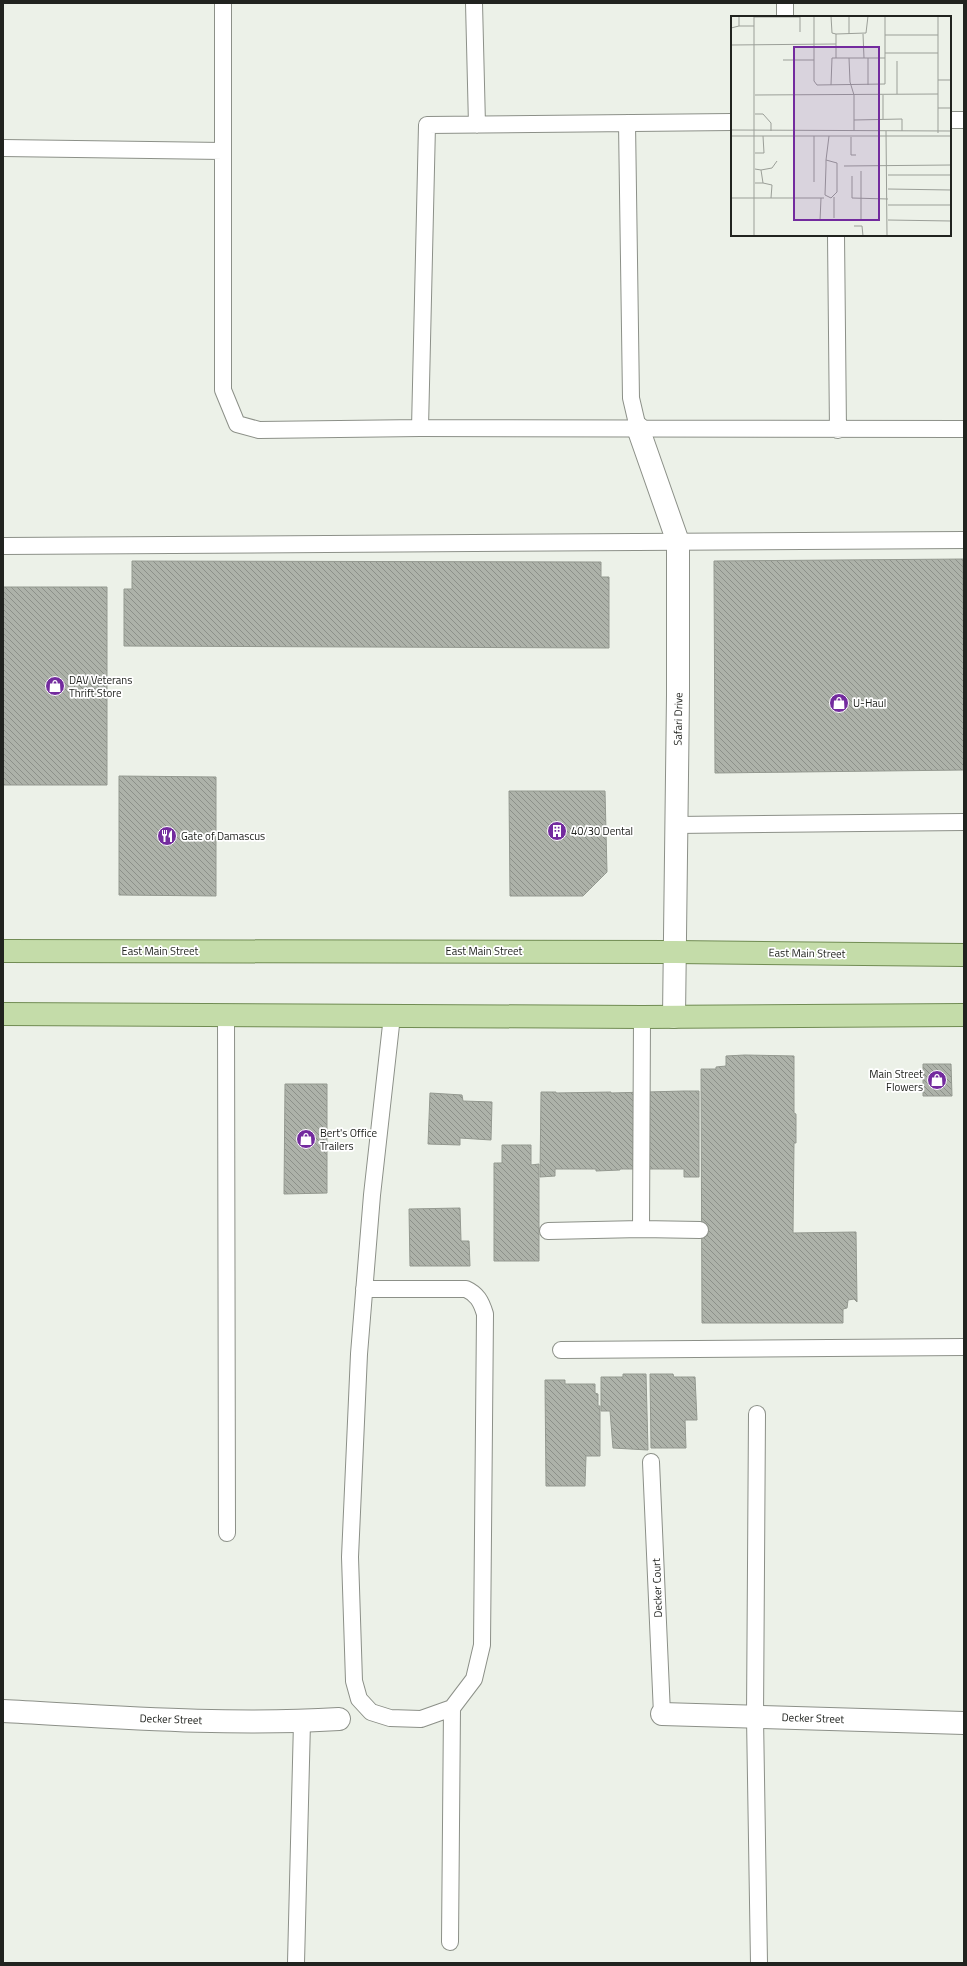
<svg xmlns="http://www.w3.org/2000/svg" width="967" height="1966" font-family="'Titillium Web',sans-serif">
<style>
.building{fill:url(#building-back-hatch);stroke:#949990}
.lines{fill:none;stroke-linecap:round;stroke-linejoin:round}
.lane-casing{stroke:#8c9088;stroke-width:18}
.street-casing{stroke:#8c9088;stroke-width:24}
.primary-casing{stroke:#718c53;stroke-width:24}
.lane{stroke:#fff;stroke-width:16}
.street{stroke:#fff;stroke-width:22}
.primary{stroke:#c4dca9;stroke-width:22}
.labels{text-anchor:middle;dominant-baseline:central;stroke-width:3.5;stroke-linejoin:round;paint-order:stroke}
.poi-label{font-size:11px;fill:#21231f;stroke:#fff;text-anchor:start}
.street-label{font-size:11px;fill:#21231f;stroke:#fff}
.inset-road{fill:none;stroke:#9b9f98;stroke-width:1}
.view{fill:#732b9e;fill-opacity:0.15;stroke:#732b9e;stroke-width:2}
.inset-edge{fill:none;stroke:#21231f;stroke-width:2}
</style>
<defs>
<pattern id="building-back-hatch" width="6" height="6" patternUnits="userSpaceOnUse"><rect width="6" height="6" fill="#adb2a9"/><path d="M-1 5l2 2M0 0l6 6M5-1l2 2" fill="none" stroke="#8c9089"/></pattern>
</defs>
<rect width="100%" height="100%" fill="#ecf1e8"/>
<path class="building" d="M963 559 964 770 715 773 714 561Z
M132 561 601 562V577H609V648L124 646V589H132Z
M3 587H107V785H3Z
M119 776 216 777V896L119 895Z
M509 791H605L607 872 583 896H510Z
M745 1055 794 1056V1113L796 1114V1143H794L793 1233 856 1232 857 1302 854 1299 848 1300 847 1308 843 1309V1323H702L701 1069H716V1067L726 1066V1056Z
M923 1064H951L952 1096H923Z
M285 1084H327V1193L284 1194Z
M684 1091H699V1177H684V1169H620V1170L596 1171V1169H555V1176L540 1177 541 1092H556V1093L611 1092V1093Z
M430 1093 462 1095 463 1101 492 1102 491 1140 460 1138V1145L428 1144Z
M502 1145H531V1165L539 1164V1261H494V1163H502Z
M460 1208 461 1241H469L470 1266H410L409 1209Z
M623 1374H646L648 1450 613 1448 610 1411H601V1377H623Z
M650 1374H673L674 1377H695L697 1420H685L686 1448H651Z
M545 1380H565V1384H595V1393L598 1394V1406H600V1456H586L585 1486H546Z"/>
<g class="lines">
<defs>
<path id="lane" d="M223 3V390L237 424 259 430 420 428 964 429
M474 3 477 125
M785 3V17
M950 120H964
M627 123 631 398 638 428
M3 148 223 151
M836 235 838 430
M420 428 427 125 732 122
M3 546 964 540
M676 825 964 822
M226 1015 227 1533
M642 1017 641 1229 700 1230
M548 1231 641 1229
M364 1289H466C477 1294 481 1301 485 1314L482 1645 474 1679 452 1708 421 1719 390 1718 371 1712 359 1699 354 1681 350 1557 359 1354 372 1195 392 1016
M561 1350 964 1347
M757 1414 755 1717 759 1963
M651 1462 662 1714
M450 1942 452 1708
M296 1963 302 1722"/>
<path id="street" d="M638 428 678 542V695L674 1017
M3 1711C115 1717 227 1726 339 1719
M662 1714 964 1723"/>
<path id="primary" d="M3 951 675 952 964 955
M3 1014 642 1017 964 1015"/>
</defs>
<use href="#lane" class="lane-casing"/>
<use href="#street" class="street-casing"/>
<use href="#primary" class="primary-casing"/>
<use href="#lane" class="lane"/>
<use href="#street" class="street"/>
<use href="#primary" class="primary"/>
</g>
<defs>
<symbol id="shop-disc" viewBox="-11 -11 22 22"><circle r="9.5" fill="#732b9e" stroke="#fff"/><path d="M-5-2.5h2.3a2.7 3.5 0 0 1 5.4 0H5L5.5 6h-11ZM-1.5-2.5h3a1.5 2.3 0 0 0-3 0Z" fill="#fff"/></symbol>
<symbol id="building-disc" viewBox="-11 -11 22 22"><circle r="9.5" fill="#732b9e" stroke="#fff"/><path d="M-4-6H4V6H1V3H-1V6H-4ZM-2.5-4.3h1.7v1.8h-1.7ZM.8-4.3h1.7v1.8H.8ZM-2.5-1h1.7V.8h-1.7ZM.8-1h1.7V.8H.8Z" fill="#fff"/></symbol>
<symbol id="restaurant-disc" viewBox="-11 -11 22 22"><circle r="9.5" fill="#732b9e" stroke="#fff"/><path d="M-5-6h1v4h1v-4h1v4h1v-4h1v5L-1.5 .5V6h-2V.5L-5-1ZM5-6V6H3V1.5H1.5Q1.5-4 5-6Z" fill="#fff"/></symbol>
</defs>
<g fill-rule="evenodd">
<use href="#shop-disc" x="44" y="675" width="22" height="22"/>
<use href="#shop-disc" x="828" y="692" width="22" height="22"/>
<use href="#building-disc" x="546" y="820" width="22" height="22"/>
<use href="#restaurant-disc" x="156" y="825" width="22" height="22"/>
<use href="#shop-disc" x="926" y="1069" width="22" height="22"/>
<use href="#shop-disc" x="295" y="1128" width="22" height="22"/>
</g>
<g class="labels">
<g class="poi-label">
<text x="69" y="680">DAV Veterans<tspan x="69" dy="13">Thrift Store</tspan></text>
<text x="853" y="703">U-Haul</text>
<text x="571" y="831">40/30 Dental</text>
<text x="181" y="836">Gate of Damascus</text>
<text x="923" y="1074" text-anchor="end">Main Street<tspan x="923" dy="13">Flowers</tspan></text>
<text x="320" y="1133">Bert's Office<tspan x="320" dy="13">Trailers</tspan></text>
</g>
<g class="street-label">
<text transform="translate(678 719) rotate(-89)">Safari Drive</text>
<text x="160" y="951">East Main Street</text>
<text x="484" y="951">East Main Street</text>
<text transform="translate(807 953) rotate(1)">East Main Street</text>
<text transform="translate(657 1588) rotate(-92)">Decker Court</text>
<text transform="translate(813 1718) rotate(2)">Decker Street</text>
<text transform="translate(171 1719) rotate(2)">Decker Street</text>
</g>
</g>
<g transform="translate(731 16)">
<rect width="220" height="220" fill="#ecf1e8"/>
<path class="inset-road" d="M83 0V65L86 69 154 68V0M100 0 101 17 105 18 135 17 137 0M118 0V18M207 0V117M23 1H69V16M8 10H23M0 12 8 10V0M105 18V42M132 18 133 42M154 19H207M0 29 105 28M154 37H207M118 42 119 66 123 79V115M137 42V69M52 44H83M207 64H220M100 69 101 42H154M166 78V45M24 79 207 78M207 92H220M24 98H32L40 107V115M152 103V79M123 104 171 103V115M0 114 220 115M155 115 156 220M0 120H220M83 120V166M120 121V139H125M24 137H33L32 120M95 144 106 147V176L100 182 94 179 95 150V144L98 120M113 150 220 149M24 153 30 154 32 167H24M30 154 41 152 46 145M130 155V205M157 159H220M121 160V182L157 183M32 167 41 169 40 182M157 173 220 174M0 182H93M157 189H220M103 202V181M157 204 220 205M89 205 90 182M123 210H131L132 220M23 220V0"/>
<path class="view" d="M63 31H148V204H63Z"/>
<rect width="220" height="220" class="inset-edge"/>
</g>
<rect width="967" height="1966" fill="none" stroke="#21231f" stroke-width="8"/>
</svg>
